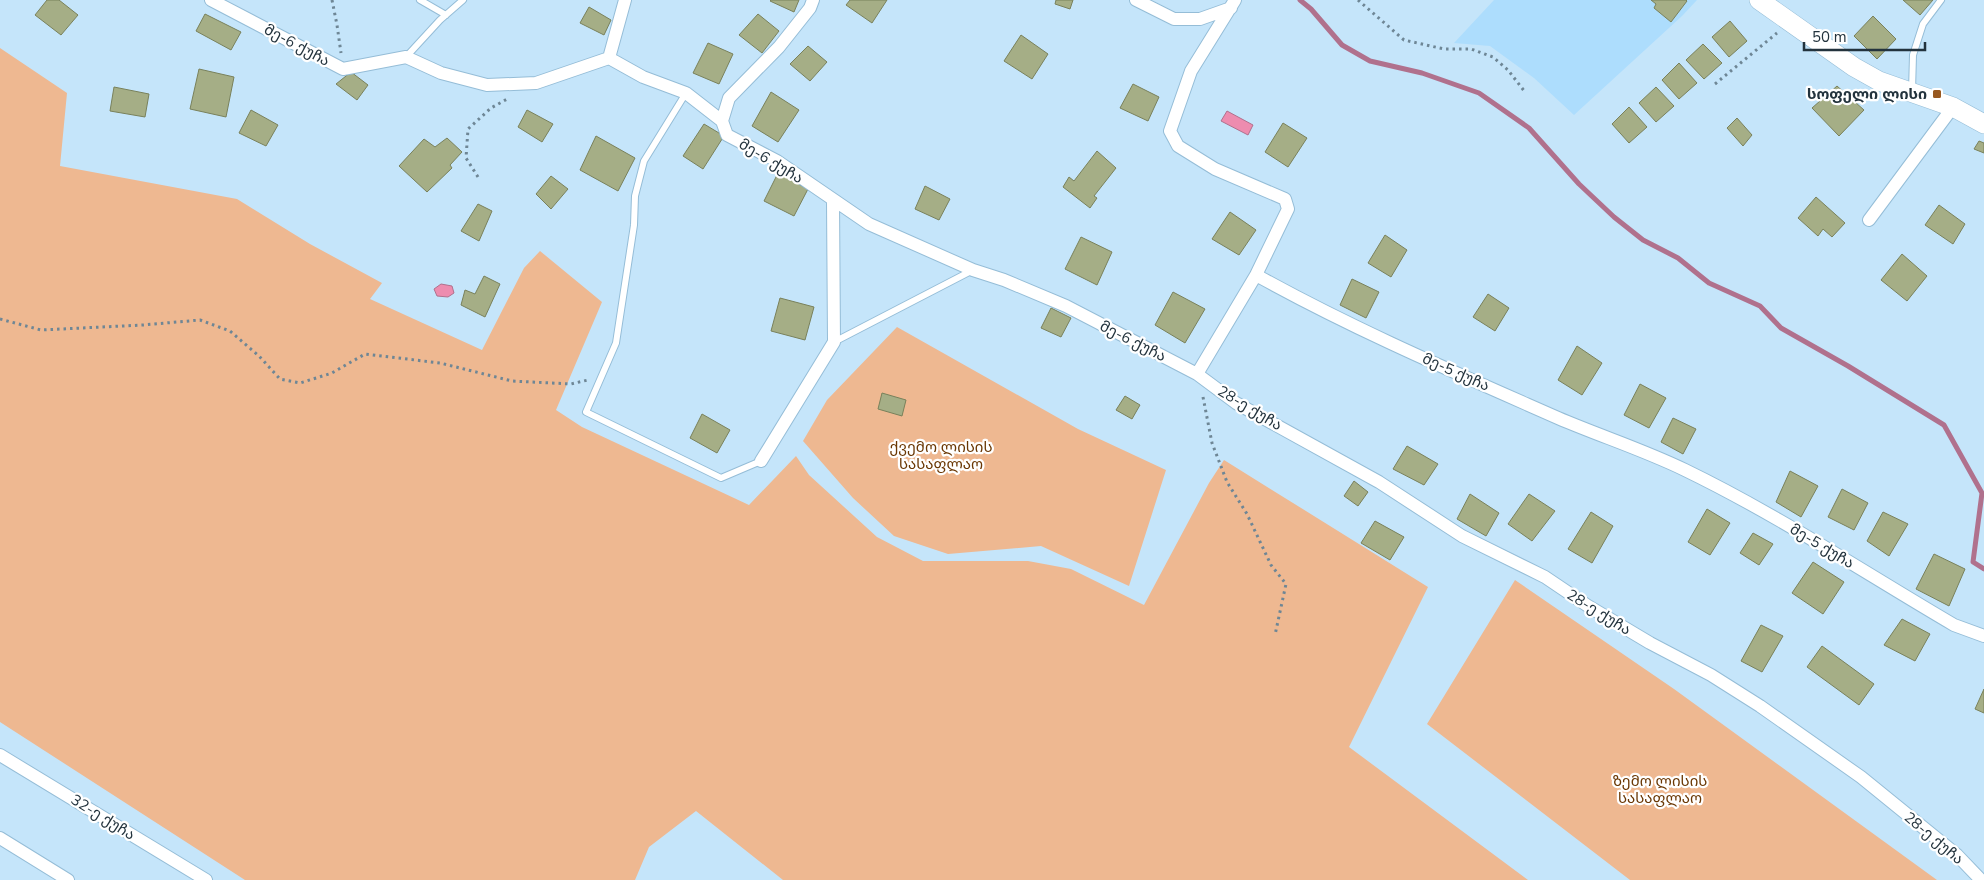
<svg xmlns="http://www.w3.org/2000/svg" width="1984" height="880" font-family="'Nunito Sans','Noto Sans Georgian',sans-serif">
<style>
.built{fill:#adddfd}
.green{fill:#eeb891}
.water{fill:#ed8caf;stroke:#b0718d}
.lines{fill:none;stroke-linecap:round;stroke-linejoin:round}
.stream{stroke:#b0718d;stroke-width:5}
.building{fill:#a5ae86;stroke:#79815b}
.lane-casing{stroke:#95bdd7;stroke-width:8}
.street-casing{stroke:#95bdd7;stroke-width:14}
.secondary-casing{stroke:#95bdd7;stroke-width:20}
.path{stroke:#6e8695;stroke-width:3;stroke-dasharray:2.5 4;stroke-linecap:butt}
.lane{stroke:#fff;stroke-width:6}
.street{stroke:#fff;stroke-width:12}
.secondary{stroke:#fff;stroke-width:19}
.poi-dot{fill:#975820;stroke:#fff;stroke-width:2}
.labels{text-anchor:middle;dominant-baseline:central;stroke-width:4.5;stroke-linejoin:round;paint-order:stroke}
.street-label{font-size:15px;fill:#23333d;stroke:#fff}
.poi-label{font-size:15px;font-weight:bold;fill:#23333d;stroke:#fff;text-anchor:end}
.park-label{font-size:15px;fill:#6a3703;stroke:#fff}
</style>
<rect width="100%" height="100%" fill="#c5e5fa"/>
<path class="built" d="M1494 0H1697L1682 16 1574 115 1534 78 1490 46 1454 43Z"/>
<path class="green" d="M0 48 67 93 60 166 237 199 310 244 382 283 370 299 482 350 524 268 540 251 602 302 556 410 582 427 749 505 796 456 809 475 877 537 923 561H1028L1071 569 1144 605 1209 483 1224 460 1428 587 1349 747 1528 880H783L696 811 649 847 635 880H245L0 722Z
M897 327 1078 429 1166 470 1129 586 1041 546 948 554 894 536 853 498 803 441 827 400Z
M1515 580 1674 689 1937 880H1630L1427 724Z"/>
<path class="water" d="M1227 111 1253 125 1248 135 1221 121Z
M441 284 452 286 454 293 448 297 437 296 434 289Z"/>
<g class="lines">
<path class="stream" d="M1300 0 1311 9 1342 45 1370 61 1422 73 1479 93 1529 128 1579 184 1614 217 1643 240 1678 258 1709 283 1760 306 1781 328 1848 366 1944 425 1982 493 1973 562 1984 569"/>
</g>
<path class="building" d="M47 0H59L78 15 61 35 35 15Z
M771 0H799L794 12 770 1Z
M850 0H887L872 23 846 5Z
M1056 0H1073L1070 9 1055 4Z
M1651 0H1686L1687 1 1671 22 1654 8 1656 4Z
M1903 0H1933L1920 15Z
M589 7 611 20 604 35 580 23Z
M205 14 241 32 231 50 196 31Z
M758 14 779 31 762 53 739 35Z
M1873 16 1896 39 1877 59 1854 36Z
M1730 21 1747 41 1729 57 1712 37Z
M1021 35 1048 54 1032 79 1004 61Z
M708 43 733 54 719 84 693 73Z
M1703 44 1722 63 1704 79 1686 60Z
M808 46 827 62 810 81 790 64Z
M1679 63 1697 83 1679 99 1662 80Z
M199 69 234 77 226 117 190 109Z
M351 72 368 85 357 100 336 84Z
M1133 84 1159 97 1148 121 1120 108Z
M1837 86 1864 110 1839 136 1812 108Z
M114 87 149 94 145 117 110 111Z
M1656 87 1674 106 1656 122 1639 103Z
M771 92 799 110 778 142 752 126Z
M1629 107 1647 127 1629 143 1612 124Z
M251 110 278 125 266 146 239 133Z
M527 110 553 124 542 142 518 127Z
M1737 118 1752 135 1743 146 1727 128Z
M1283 123 1307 138 1288 167 1265 152Z
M704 124 724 136 703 169 683 156Z
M596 136 635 158 618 191 580 170Z
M447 138 462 152 450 165 452 168 427 192 399 166 424 139 435 147Z
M1979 141 1984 143V153L1974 149Z
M1097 151 1116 168 1094 196 1097 198 1090 208 1063 187 1069 177 1074 181Z
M778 173 808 189 794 216 764 201Z
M551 176 568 189 551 209 536 194Z
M925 186 950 199 939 220 915 209Z
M1816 197 1845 223 1832 237 1823 229 1818 236 1798 218Z
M478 204 492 211 479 241 461 231Z
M1939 205 1965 224 1953 244 1925 225Z
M1230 212 1256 230 1239 255 1212 239Z
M1385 235 1407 250 1391 277 1368 263Z
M1081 237 1112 252 1097 285 1065 269Z
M1902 254 1927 276 1907 301 1881 280Z
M484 276 500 284 485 317 461 305 465 290 475 294Z
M1352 279 1379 292 1366 318 1340 305Z
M1173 292 1205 309 1185 343 1155 325Z
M1488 294 1509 308 1495 331 1473 317Z
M780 298 814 307 805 340 771 331Z
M1051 308 1071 318 1061 337 1041 328Z
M1577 346 1602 363 1582 395 1558 380Z
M1640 384 1666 398 1649 428 1624 415Z
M882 393 906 400 902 416 878 409Z
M1125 396 1140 405 1132 419 1116 410Z
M702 414 730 430 717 453 690 438Z
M1673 418 1696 429 1683 454 1661 442Z
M1407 446 1438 464 1424 485 1393 469Z
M1790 471 1818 486 1801 517 1776 502Z
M1354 481 1368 492 1358 506 1344 496Z
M1842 489 1868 503 1854 530 1828 517Z
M1470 494 1499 513 1486 536 1457 519Z
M1529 494 1555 511 1532 541 1508 524Z
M1707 509 1730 523 1710 555 1688 542Z
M1591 512 1613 526 1592 563 1568 549Z
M1883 512 1908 524 1889 556 1867 541Z
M1375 521 1404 537 1390 560 1361 543Z
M1753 533 1773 544 1759 565 1740 553Z
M1934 554 1965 569 1949 606 1916 589Z
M1813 562 1844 582 1823 614 1792 593Z
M1902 619 1930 634 1915 661 1884 645Z
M1761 625 1783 636 1762 672 1741 661Z
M1822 646 1874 684 1859 705 1807 667Z
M1984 689V713L1975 709Z"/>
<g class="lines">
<defs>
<path id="lane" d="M420 0 446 15
M406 57 440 20 463 0
M1912 91 1913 55 1923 24 1941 0
M686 93 644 161 635 196 634 225 616 343 586 412 721 478 761 461
M834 342 973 270"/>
<path id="street" d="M211 0 343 69 406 57 441 73 487 85 536 83 609 58 643 77 686 93 722 121 727 135 777 161 869 224 973 270 1004 280 1066 306 1197 374 1256 275
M1136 0 1174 19H1200L1231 8
M1235 0 1191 71 1170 131 1178 146 1215 169 1285 199 1288 209 1256 275C1353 329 1456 373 1558 418 1600 436 1644 450 1685 470 1778 515 1865 573 1954 625L1984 636
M609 58 625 0
M722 121 729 98 779 47 810 8 813 0
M1869 220 1953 107
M1197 374 1236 403 1379 482 1462 536 1545 577 1588 606 1650 643 1711 675 1760 706 1861 777 1957 855 1981 880
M761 461 834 342 833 201
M0 755 206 880
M0 838 68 880"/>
<path id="secondary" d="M1759 0 1854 67 1879 81 1953 107 1984 124"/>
</defs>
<use href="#lane" class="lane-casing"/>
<use href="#street" class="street-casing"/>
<use href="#secondary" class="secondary-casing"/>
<path class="path" d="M332 0 337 25 341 53
M1358 0 1404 40 1444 49H1471L1493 57 1508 70 1525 92
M1715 84 1777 33
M478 177 466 158 468 129 491 108 509 98
M0 319 41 330 143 325 200 320 230 331 259 356 280 379 300 383 332 373 365 354 440 363 512 381 571 384 588 380
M1203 397 1212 443 1227 482 1247 514 1271 565 1286 584 1275 635"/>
<use href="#lane" class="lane"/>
<use href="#street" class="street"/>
<use href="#secondary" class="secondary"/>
</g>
<rect class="poi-dot" x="1932" y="89" width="10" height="10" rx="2.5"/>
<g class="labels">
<g class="street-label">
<text transform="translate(297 45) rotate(28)">მე-6 ქუჩა</text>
<text transform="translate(771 161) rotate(31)">მე-6 ქუჩა</text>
<text transform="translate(1133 341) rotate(27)">მე-6 ქუჩა</text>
<text transform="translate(1456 372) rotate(24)">მე-5 ქუჩა</text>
<text transform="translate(1250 408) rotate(31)">28-ე ქუჩა</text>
<text transform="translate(1822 546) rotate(31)">მე-5 ქუჩა</text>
<text transform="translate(1599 612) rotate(32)">28-ე ქუჩა</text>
<text transform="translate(103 817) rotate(32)">32-ე ქუჩა</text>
<text transform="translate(1934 838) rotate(40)">28-ე ქუჩა</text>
</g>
<g class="poi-label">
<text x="1927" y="94">სოფელი ლისი</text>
</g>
<g class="park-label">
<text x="941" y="447">ქვემო ლისის<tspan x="941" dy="17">სასაფლაო</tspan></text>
<text x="1660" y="781">ზემო ლისის<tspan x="1660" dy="17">სასაფლაო</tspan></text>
</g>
</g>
<path d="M1804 42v8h121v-8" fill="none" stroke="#23333d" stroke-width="2.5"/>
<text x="1812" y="42" font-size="15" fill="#23333d" stroke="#ffffff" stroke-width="4" paint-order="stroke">50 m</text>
</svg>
